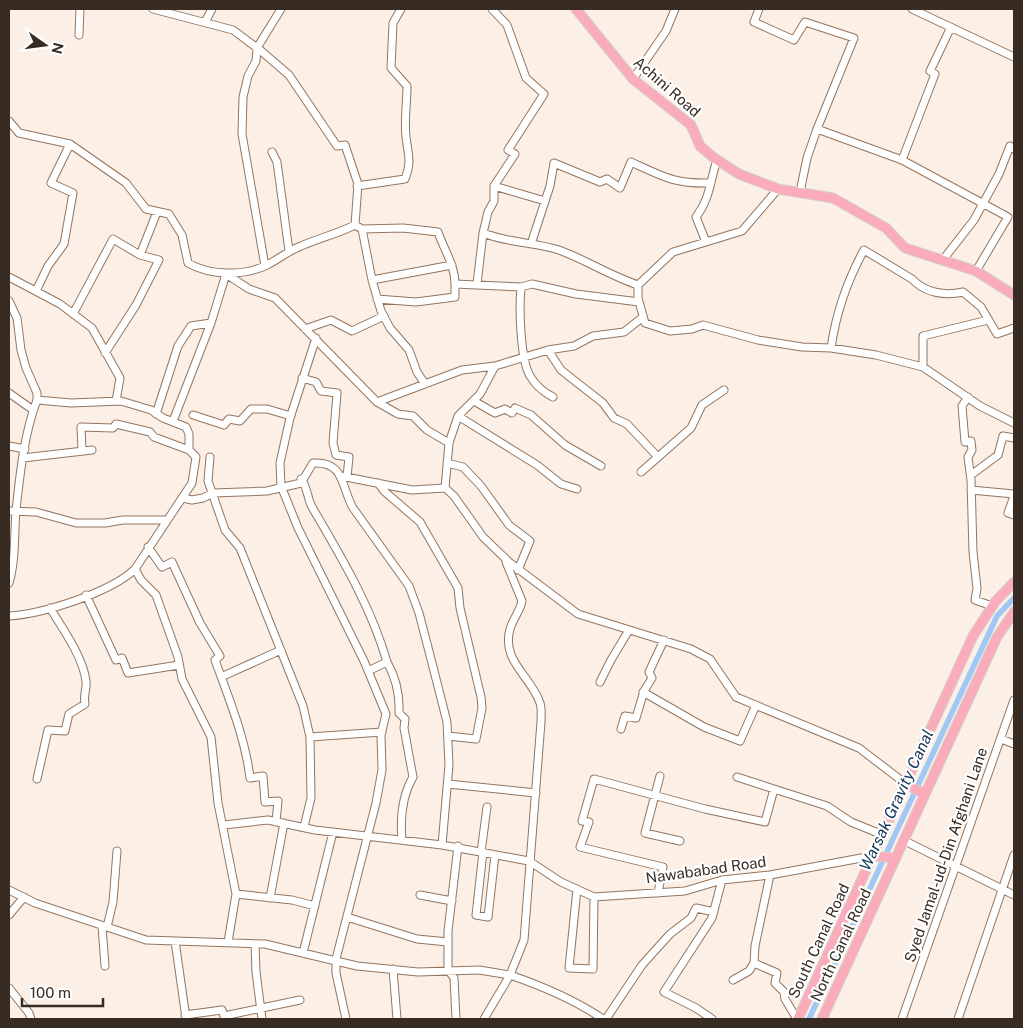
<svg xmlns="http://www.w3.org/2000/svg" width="1023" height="1028" font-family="'Public Sans',sans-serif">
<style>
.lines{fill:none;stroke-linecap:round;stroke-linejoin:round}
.canal{stroke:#a0c8f4;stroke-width:5.5}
.minor-casing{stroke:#93755f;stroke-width:9}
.major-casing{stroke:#d3d0ce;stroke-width:11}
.minor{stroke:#fff;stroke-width:7}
.major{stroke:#faacbb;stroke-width:9}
.labels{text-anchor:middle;stroke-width:4.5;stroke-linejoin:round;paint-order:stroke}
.street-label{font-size:15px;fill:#372b22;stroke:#fff}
.water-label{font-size:16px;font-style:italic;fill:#113458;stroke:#fff}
</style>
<rect width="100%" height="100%" fill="#fcefe5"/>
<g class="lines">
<path class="canal" d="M809,1019l188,-403 17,-18"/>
<g class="minor-casing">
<path id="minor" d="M153,9l80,21 27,20 29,25 48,71 8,-1 13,39 -3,41
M759,9l-5,13 40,18 11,-18 49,16 -37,91 85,31 33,-86 -5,-3 21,-44
M912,9l102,48
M205,22l7,-13
M79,35l1,-26
M633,79l33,-48 9,-22
M9,121l10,12 51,11 56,39 20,26 23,5 13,21 6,28c22,13 57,13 79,2 12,-6 21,-14 34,-19 18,-8 36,-12 54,-21l7,4 41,-1 35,4c6,18 17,33 17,52l66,3 11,-3 44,10 63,8
M272,152l5,10 12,89
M902,160l106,57 -32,54
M357,186l48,-7c7,-18 3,-24 1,-42 -2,-16 1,-34 1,-51l-16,-18 2,-45 8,-14
M494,186l51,15
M778,189l-36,42 -69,21 -35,33v13l7,25 25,8 22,-2 11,-4 55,15 44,7 29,1 45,7 47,12 57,39 34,17
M800,192l7,-34 10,-29
M362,229l10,51 9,31 9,17 19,22 8,22 8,12
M483,233c25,10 51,9 76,17 27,10 52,26 79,35
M706,242l-10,-25c14,-18 14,-36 21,-57
M531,244l19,-58 4,-23 46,19 7,-3 13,9 11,-26c33,15 43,22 80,21
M942,261l32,-41 25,-46 11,-28 4,3
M265,266l-23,-132 1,-37 5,-21 8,-15 1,-13 24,-39
M9,277l51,27 32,24 28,50 -4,23
M372,280l80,-15
M477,284l6,-51 5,-21 6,-11v-15l21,-32 -7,-4 36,-56 -18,-16 -19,-53 -15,-16
M521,287c-2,21 -1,71 9,89 6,10 13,16 23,21
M36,291l12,-25 16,-22 9,-51 -22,-10 19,-39
M377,299l39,3 39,-5v-13
M9,301l8,17 4,32 5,18 11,25v7c-13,34 -17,74 -21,110 -2,24 0,49 -7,73
M73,314l40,-75 27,16
M305,329l26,-9 21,11 32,-15
M316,338l-26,80 -10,45 1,23 17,42 66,133 22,53 -5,21 1,35 -6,33 -40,156v14l10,46
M831,348c5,-35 16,-67 33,-98l48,29c13,14 33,17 51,13l18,15 16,27 17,-6
M548,350l13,20 42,33 11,15 13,6 31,33
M105,353l31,-48 23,-45 -19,-5 17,-43
M923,367v-31l65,-16
M302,378l14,4 5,9 16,2 -4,50 3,12 13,2 -2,20
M9,393l24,17
M968,397l-6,9 3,36 6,-1 1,9 -4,7 3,23 2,72 4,36 -2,12 17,6
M474,401l21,12 10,-4 7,4 3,-5 16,7 34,30 36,21
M377,402l85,-32 33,-4
M156,414l22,-68 13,-20 20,-3
M193,415l31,10 5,-6 11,2 11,-12h16l24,7
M458,416l79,49 24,19 16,5
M173,421l38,-98 15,-49 23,15 26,9 102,104 21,12 15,2 14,14 22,13
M9,446l16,3
M82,450l-1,-23 32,1 3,-4 34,8 4,5 35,13
M210,457l-2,24 17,49 15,18 63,158 7,31 1,61 -7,29
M23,458l69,-8
M447,463l16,4 18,19 28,39 21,16 -12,29
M641,472l50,-44 11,-23 22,-15
M971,475l27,-20 5,-19 11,2
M341,476l71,14 33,-2 9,8 29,41 26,25 69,52 113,35 19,10 26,38 123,51 47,36
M301,479c7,9 6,19 11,28 29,50 59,99 75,155l-19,9
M378,483l6,8 36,31 38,66 2,20 21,89 1,11 -6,31 -28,-3
M445,488l4,-45 9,-27 22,-22 15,-28 53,-16 26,-4 19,-10 31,-4 19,-15
M971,490l43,4
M1014,496l-6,17 6,2
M183,498l9,2 11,-2 10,-5 54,-2 34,-8 12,-20c32,-2 28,24 40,45l56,78 10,27 13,50 15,59 2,43 -7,80 87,16 32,21 33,15 91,-6 37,-11 48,-5 102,-19
M9,511l27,1 40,11h29l18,-3h42
M148,547l14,20 10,-5 28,61 20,33 -5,4c14,39 30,77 35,118l13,-2 2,26 13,-1 -2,21
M506,562l16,39c-2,10 -9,18 -12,28 -9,32 21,47 30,74 2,5 1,13 1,19l-17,218 -14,35c32,11 65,25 93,44
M135,569l6,11 15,15 22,62 4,22 29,58 7,66 18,91 -8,48
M86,595l30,65 6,-2 6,15 51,-8
M9,616c33,-2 101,-23 126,-47l57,-86 4,-26 -7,-7v-16l-3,-7 -23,-9 -12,-8 -30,-9 -50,2 -34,-3
M387,662c9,16 13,32 12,51l6,6 -1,9 9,49c-11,19 -13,41 -11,63
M221,677l60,-27
M600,682l11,-22 18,-30
M643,692l61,35 36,14 16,-36
M621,729l4,-13 11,2 8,-27 8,-13 -3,-6 15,-32
M310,737l72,-5
M1001,739l13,5
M660,776l-15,57 35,8
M737,777l37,12
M37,779l11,-49 17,1 4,-17 16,-10c-2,-9 2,-15 1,-23 -3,-24 -23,-52 -36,-73
M448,784l88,9
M224,825l44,-5 47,10 127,15
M905,841l109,54
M481,852l6,-45
M483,852l-7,63 12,2 7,-62
M770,875l-15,71 -1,17 23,10 -2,10 9,9 1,7 12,20
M577,889l-8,79 24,1 1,-72
M9,890l26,13 111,37 119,4 92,22 61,6 61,-2 31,5 -26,44
M658,893l5,-26 -83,-20 9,-25 -7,-1 12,-42 111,30 60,13 9,-33 53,17 24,16 32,13
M236,894l56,6 23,6
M420,895l32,6
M270,898l14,-75
M9,915l15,-18
M347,917l70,22 31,3
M102,926l3,40
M107,927l6,-25 4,-51
M175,941l11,77
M255,944l1,28 6,47
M303,953l30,-121
M393,969l4,50
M733,980l16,-9 5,-8
M9,988l20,25 2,6
M185,1015l37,-5 2,6 76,-16
M456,1019l-2,-41 -6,-8v-39l10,-85
M606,1019l36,-54 28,-31 21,-16 5,-10 18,4
M712,1019l-16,-11 -32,-16 48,-74 10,-38
M902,1019l112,-319
M958,1019l56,-164"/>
</g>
<g class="major-casing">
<path id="major" d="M576,9l57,70 58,46 9,21 14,12 25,16 39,15 55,9 53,30 19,20 71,23 38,24
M906,784l18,10
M872,856l24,2
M798,1019l175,-383 22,-34 19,-20
M822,1019l175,-382 17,-25"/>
</g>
<use href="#minor" class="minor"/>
<use href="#major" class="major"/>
</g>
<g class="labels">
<g class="street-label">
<text transform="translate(667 87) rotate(41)" y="5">Achini Road</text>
<text transform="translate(946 855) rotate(-71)" y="5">Syed Jamal-ud-Din Afghani Lane</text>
<text transform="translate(706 870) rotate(-8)" y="5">Nawababad Road</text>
<text transform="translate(819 941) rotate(-65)" y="5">South Canal Road</text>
<text transform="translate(841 945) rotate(-65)" y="5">North Canal Road</text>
</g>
<g class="water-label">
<text transform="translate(896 800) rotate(-65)" y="6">Warsak Gravity Canal</text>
</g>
</g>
<rect width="1023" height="1028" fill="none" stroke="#372b22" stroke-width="20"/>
<g transform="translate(45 45) rotate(104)" stroke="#ffffff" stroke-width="4" paint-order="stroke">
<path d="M0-4L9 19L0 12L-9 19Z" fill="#372b22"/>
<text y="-8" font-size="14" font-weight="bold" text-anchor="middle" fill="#372b22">N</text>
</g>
<path d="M22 998v8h81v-8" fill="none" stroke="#372b22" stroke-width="2.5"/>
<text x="30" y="998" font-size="15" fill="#372b22" stroke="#ffffff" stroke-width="4" paint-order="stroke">100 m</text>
</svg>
